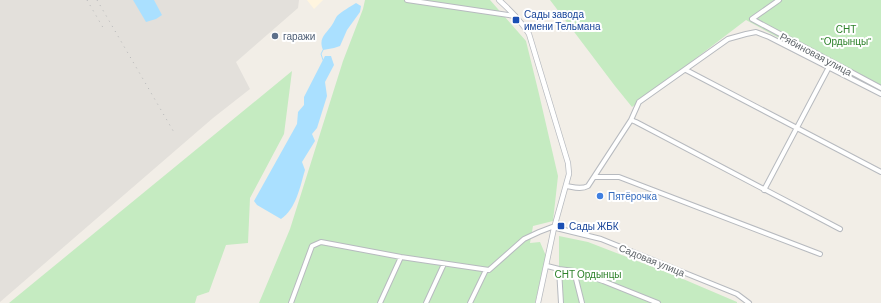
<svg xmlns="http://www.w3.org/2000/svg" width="881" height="303" font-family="Barlow,sans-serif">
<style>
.commercial{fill:#fff5df}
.industrial{fill:#e3e0db}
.green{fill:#c5ebc1}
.water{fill:#aae0ff}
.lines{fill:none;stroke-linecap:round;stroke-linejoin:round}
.stream{stroke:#aae0ff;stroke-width:1}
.minor-casing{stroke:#b7babf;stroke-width:6}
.tertiary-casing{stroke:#b7babf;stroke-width:6}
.minor{stroke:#fff;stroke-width:4}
.tertiary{stroke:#fff;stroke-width:4.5}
.rail{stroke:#b6b7b8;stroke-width:1;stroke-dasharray:1 5;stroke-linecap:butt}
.transit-dot{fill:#1a4fb4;stroke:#fff;stroke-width:1.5}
.service-dot{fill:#5c6f8a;stroke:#fff;stroke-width:1.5}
.shop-dot{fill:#3f7fe0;stroke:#fff;stroke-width:1.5}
.labels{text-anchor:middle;stroke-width:4;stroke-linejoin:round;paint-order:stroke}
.transit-label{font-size:10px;fill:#164399;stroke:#fff;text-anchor:start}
.park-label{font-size:10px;fill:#2e822b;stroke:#fff}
.service-label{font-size:10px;fill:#4e5e75;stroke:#fff;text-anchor:start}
.street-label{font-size:10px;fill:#5e6469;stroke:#fff}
.shop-label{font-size:10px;fill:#366cbe;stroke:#fff;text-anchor:start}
</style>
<rect width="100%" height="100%" fill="#f2eee7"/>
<path class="commercial" d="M307,0h16l-9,9z"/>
<path class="industrial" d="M0,0h299l-1,8 -62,54 14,27 -37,29 -213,184z"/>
<path class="green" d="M365,0h125l36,41 13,53 19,82 -5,45 -20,5 -3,17 10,-1 6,14 -11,47h-276l31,-74 53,-168 20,-52z
M550,0h331v93l-135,-73 -114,87 -17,-21z
M292,71l-8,63 -34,64 -2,45 -22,2 -17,47 -12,4 -2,7h-186z
M559,236l29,6 88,34 61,26v1h-176l-2,-14z"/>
<path class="water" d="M133,0h21l8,15 -6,4 -10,3z
M356,3l5,3 -1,6 -13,18 -7,16 -6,2 -11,2c-5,-12 3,-16 9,-25 2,-3 3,-6 5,-9 5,-5 13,-9 19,-13z
M325,56h6l3,9 -9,17 2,14 -10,32 -5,6 3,7 -13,21 3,8c-5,17 -9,39 -24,49l-24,-14 -3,-4 43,-77 1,-12 6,-7v-8z"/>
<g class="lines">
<path class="stream" d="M323,60l-2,-6 2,-4"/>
<g class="minor-casing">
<path id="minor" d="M407,0l108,16
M779,0l-27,19 129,69
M686,70l195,102
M631,120l5,2 204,107
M594,177h25l201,77
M566,186c7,1 15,4 22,0l43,-66 8,-18 89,-63 18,-5 10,-2 13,5 112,57
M764,190l65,-123
M547,266l12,3 15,2 8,32
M559,269l2,34
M574,271l29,10 55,22
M291,303l21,-57 9,-4 80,15 88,13 35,-31 15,-7 13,-5 49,12 136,55 12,9
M380,303l21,-46
M426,303l18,-39
M470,303l16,-33"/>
</g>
<g class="tertiary-casing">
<path id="tertiary" d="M499,0c11,10 22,21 30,34l39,129 1,11 -15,54 -16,75"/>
</g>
<use href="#minor" class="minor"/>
<use href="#tertiary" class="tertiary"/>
<path class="rail" d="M87,0l18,31
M97,0l78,134"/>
</g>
<g class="transit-dot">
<rect x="512" y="16" width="8" height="8" rx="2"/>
<rect x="557" y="222" width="8" height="8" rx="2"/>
</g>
<circle class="service-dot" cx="275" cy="36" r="4"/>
<circle class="shop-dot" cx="600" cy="196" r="4"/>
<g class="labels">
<g class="transit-label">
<text x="524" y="18">Сады завода<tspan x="524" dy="12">имени Тельмана</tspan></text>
<text x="569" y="230">Сады ЖБК</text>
</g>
<g class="park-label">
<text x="846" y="33">СНТ<tspan x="846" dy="12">"Ордынцы"</tspan></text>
<text x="588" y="278">СНТ Ордынцы</text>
</g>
<g class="service-label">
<text x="283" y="40">гаражи</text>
</g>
<g class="street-label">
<text transform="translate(816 54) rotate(28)" y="4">Рябиновая улица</text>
<text transform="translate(652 260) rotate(22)" y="4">Садовая улица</text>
</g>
<g class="shop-label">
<text x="608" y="200">Пятёрочка</text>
</g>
</g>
</svg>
